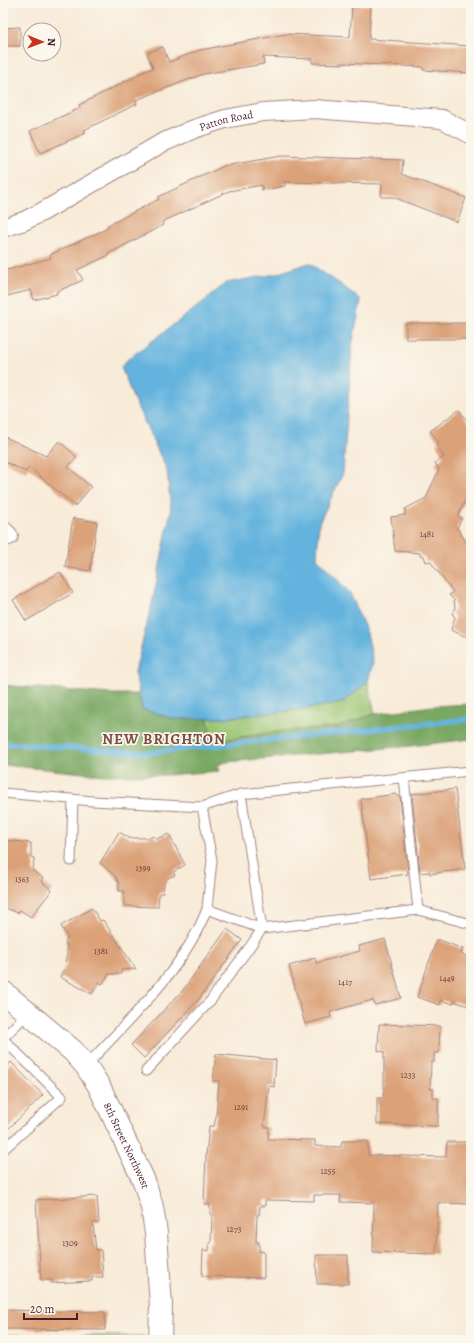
<svg xmlns="http://www.w3.org/2000/svg" width="474" height="1343" font-family="Alegreya,serif">
<style>
.green{fill:#97c270;stroke:#70704e}
.forest{fill:#79a862;stroke:#626446}
.water{fill:#63b3de;stroke:#566984}
.lines{fill:none;stroke-linecap:round;stroke-linejoin:round}
.stream{stroke:#63b3de;stroke-width:5.5}
.building{fill:#dba178}
.service-casing{stroke:#a18582;stroke-width:11}
.minor-casing{stroke:#a18582;stroke-width:20}
.tertiary-casing{stroke:#a18582;stroke-width:24}
.service{stroke:#fff;stroke-width:9}
.minor{stroke:#fff;stroke-width:18}
.tertiary{stroke:#fff;stroke-width:22}
.labels{text-anchor:middle;stroke-width:3.5;stroke-linejoin:round;paint-order:stroke}
.number-label{font-size:9px;fill:#6e403e}
.street-label{font-size:11px;fill:#4a1f2b;stroke:#fbf7ec}
.district-label{font-size:15px;font-weight:bold;letter-spacing:1px;fill:#7d4c46;stroke:#fbf7ec}
</style>
<rect width="100%" height="100%" fill="#fbf7ec"/>
<filter id="ink" filterUnits="userSpaceOnUse"><feTurbulence type="fractalNoise" baseFrequency=".025" numOctaves="2"/><feDisplacementMap in="SourceGraphic" scale="8" xChannelSelector="R" yChannelSelector="G"/><feConvolveMatrix kernelMatrix="1 2 1 2 8 2 1 2 1" color-interpolation-filters="sRGB"/></filter>
<filter id="wash" filterUnits="userSpaceOnUse"><feTurbulence type="fractalNoise" baseFrequency=".012" numOctaves="4" result="noise"/><feDisplacementMap in="SourceGraphic" scale="16" xChannelSelector="R" yChannelSelector="G"/><feGaussianBlur stdDeviation="0.9" result="paint"/><feColorMatrix in="noise" values="0 0 0 0 0 0 0 0 0 0 0 0 0 0 0 0 0 1.4 0 .05"/><feComposite in="paint" operator="in"/></filter>
<g filter="url(#wash)">
<rect width="100%" height="100%" fill="#f8ebd8"/>
<path class="green" d="M368,682l7,32 -37,13 -54,4 -71,10 -6,-23h16l65,-7 54,-8z
M3,1335l141,1v4h-141z"/>
<path class="forest" d="M3,685l107,9h29l3,15 32,10 33,-1 6,23 71,-10 54,-4 37,-13 57,-8 39,-2v35l-60,7 -185,16 -8,3 2,6 -52,4h-65l-100,-10z"/>
<path class="water" d="M309,263l31,21 21,16 -9,46 -9,127 -24,50 -2,35 33,35 17,40 6,29 -5,20 -26,21 -54,8 -65,7 -49,1 -32,-10 -7,-37 19,-77 17,-85 -4,-40 -35,-75 -11,-28 6,-7 70,-53 29,-24 50,-9z"/>
<g class="lines">
<path class="stream" d="M3,743l141,10 327,-34"/>
</g>
<g id="blocks">
<path class="building" d="M352,4l19,1 -2,34 102,7v27l-48,-3v-3l-80,-4v1l-31,-1v-4l-49,-2 1,7 -61,10 -67,26 1,4 -53,26 2,3 -46,20 -10,-22 50,-23 -1,-3 59,-30v-1l15,-6 -6,-15 16,-6 6,15 31,-12 86,-16 64,3z
M20,27v19h-17v-18z
M281,156l122,4 -1,14 64,24 -9,24 -64,-25h-12l1,-13 -98,-2 1,4 -23,4v-5l-33,6 -67,31 1,3 -55,29 1,1 -32,15 6,10 -27,12 1,2 -23,6 -3,-10 -28,7v-26l48,-13 -1,-3 58,-27 -1,-2 52,-27 -1,-2 66,-31z
M406,323h65v16h-65z
M459,410l12,15v63l-13,28 4,2 -5,10 14,21v90l-20,-9 4,-13 -3,-3 3,-5 -1,-9 -5,-5 4,-3 -23,-31 -4,1 -2,-6h-4v-3l-25,-2 -4,-34 14,-2v-6l21,-11 13,-29 -4,-6 9,-6 -8,-13 3,-2 -9,-11z
M3,436l43,20 13,-15 18,16 -9,10 23,20 -16,19 -46,-39 -3,5 -23,-11z
M73,518l24,4 -7,49 -25,-4z
M60,572l13,21 -47,28 -13,-21z
M455,789l10,80 -35,5v-2l-10,1 -8,-79z
M396,794v2h4l8,78 -37,5 -10,-80z
M119,832l12,7 1,-1h17l5,-2 2,3 13,-5 16,31 -12,7 2,3 -7,3 -4,6 -1,9h-4l-1,14 -34,-1v-15h-5v-8l-4,-7 -15,-13z
M3,840l28,3v14l3,1 -1,13 10,7 -2,3 11,9 -21,27 -11,-7 -2,3 -15,-6z
M92,908l8,13 3,-1 33,49 -15,1v4h-12l-7,10 -3,-2 -7,12 -32,-17 7,-13 -2,-3 2,-5v-10l-2,-5 3,-3 -7,-12z
M227,929l15,11 -44,60 -54,58 -13,-13 52,-55z
M385,939l16,59 -26,7 -2,-5 -8,2 -35,10 1,5 -26,7 -16,-58 26,-8 1,5 44,-12 -1,-5z
M437,939l26,10 -2,5 10,4v49l-17,-6 -1,3 -12,-4 -1,5 -23,-8z
M379,1024l61,2 -1,27h-5v9h-3l-1,27h3v9h5v28l-61,-2v-26h6l1,-10v-36l-6,-1z
M216,1054l60,6 -2,27 -5,-1 -5,41h5l-1,12 47,1v6l26,1 1,-6h26v14l78,2 1,-15h24v62l-33,-1 -2,51 -63,-2 1,-49 -34,-1 1,-7h-27v6l-49,-1v6h-5l-1,9h-2l-1,27h3v9l5,1v26l-62,-2 1,-26 6,1v-8h2l1,-28 -2,-1v-10h-6l2,-48 3,-30h5l2,-9 3,-36h-6z
M11,1062l32,33 -40,39v-63z
M97,1196l2,27h-6l3,27h5l2,27h-11v4l-40,2v-3h-11l-5,-80z
M316,1255h32v29h-31z
M3,1310l102,2v18l-102,-1z"/>
</g>
</g>
<g filter="url(#ink)">
<use href="#blocks" fill-opacity="0" stroke="#a18582" stroke-width="1"/>
<g class="lines">
<g class="service-casing">
<path id="service" d="M404,778l14,132
M3,793l90,8 109,6 10,53 -5,49
M202,807l39,-13 229,-23 1,7
M71,861l2,-62
M3,1038l25,-25
M86,1066c44,-48 97,-95 121,-157l55,20 156,-19 53,14
M146,1071l65,-71 38,-52 13,-19 -21,-135
M3,1150l59,-53 -59,-58"/>
</g>
<g class="minor-casing">
<g id="minor">
<path id="s1" d="M3,228l21,-7 18,-9 120,-69 32,-14 31,-10 38,-7 51,-3 128,10 28,15"/>
<path d="M3,530l6,6"/>
</g>
</g>
<g class="tertiary-casing">
<g id="tertiary">
<path id="s2" d="M3,992l70,59 13,15 13,20 45,95 8,26 4,26 5,73 -1,34"/>
</g>
</g>
<use href="#service" class="service"/>
<use href="#minor" class="minor"/>
<use href="#tertiary" class="tertiary"/>
</g>
</g>
<g class="labels">
<g class="number-label">
<text x="427" y="537">1481</text>
<text x="143" y="871">1399</text>
<text x="22" y="882">1363</text>
<text x="101" y="954">1381</text>
<text x="447" y="981">1449</text>
<text x="345" y="985">1417</text>
<text x="408" y="1078">1233</text>
<text x="241" y="1110">1291</text>
<text x="328" y="1174">1255</text>
<text x="234" y="1232">1273</text>
<text x="70" y="1246">1309</text>
</g>
<g class="street-label">
<text dy="4" stroke="none"><textPath href="#s1" startOffset="249">Patton Road</textPath></text>
<text dy="4" stroke="none"><textPath href="#s2" startOffset="201">8th Street Northwest</textPath></text>
</g>
<g class="district-label">
<text x="164" y="744">NEW BRIGHTON</text>
</g>
</g>
<rect width="474" height="1343" fill="none" stroke="#fbf7ec" stroke-width="16"/>
<g transform="translate(42 42) rotate(91)"><circle r="19" fill="#fbf7ec" stroke="#b4a19f"/>
<path d="M0-3L7 15L0 10L-7 15Z" fill="#c8321e"/>
<text y="-6" font-size="11" font-weight="bold" text-anchor="middle" fill="#4a1f2b">N</text>
</g>
<path d="M24 1313v6h53v-6" fill="none" stroke="#4a1f2b" stroke-width="2"/>
<text x="30" y="1313" font-size="12" fill="#4a1f2b" stroke="#fbf7ec" stroke-width="3" paint-order="stroke">20 m</text>
</svg>
